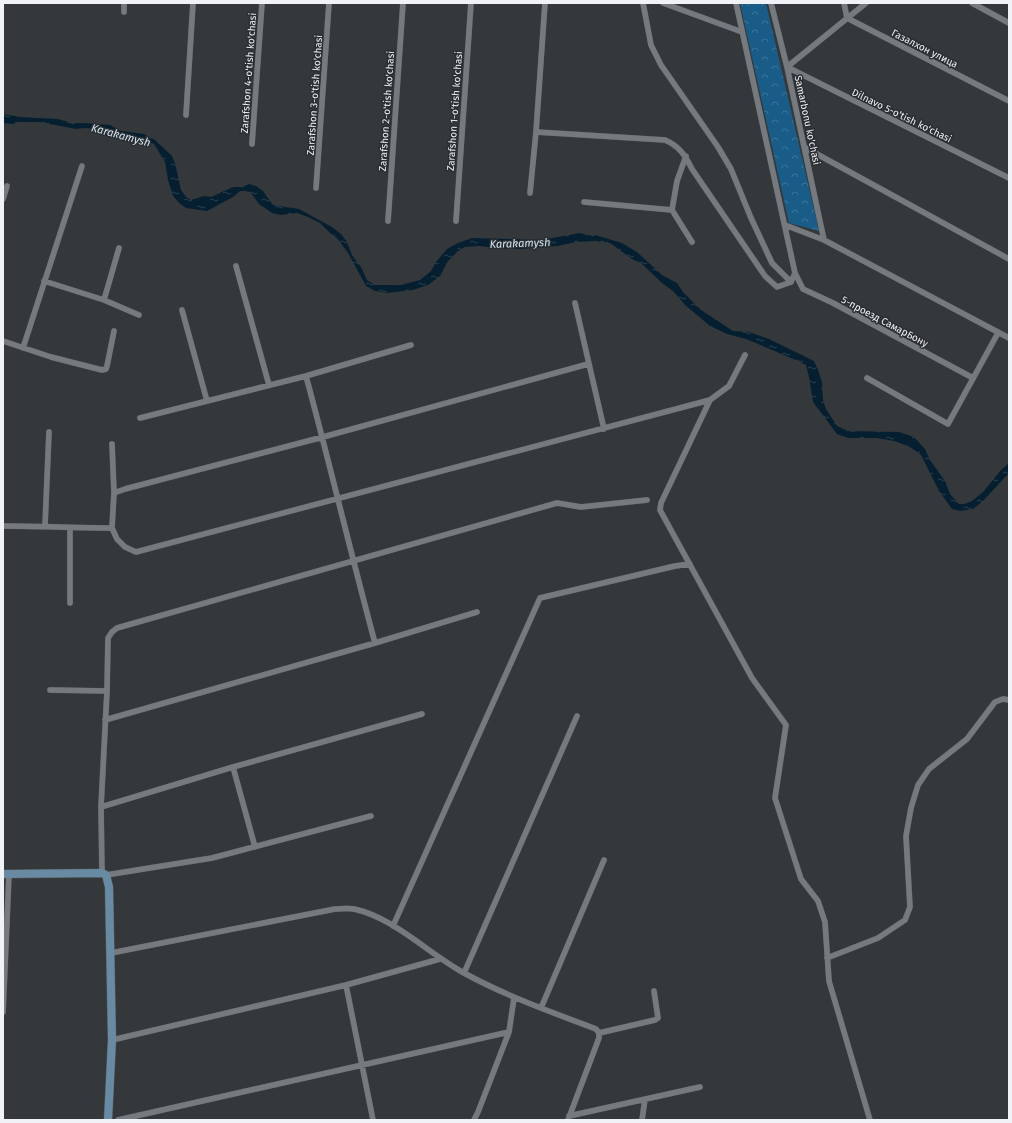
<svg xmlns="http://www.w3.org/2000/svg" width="1012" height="1123" font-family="'Fira Sans',sans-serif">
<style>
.forest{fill:url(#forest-crowns)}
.water{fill:url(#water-ripples)}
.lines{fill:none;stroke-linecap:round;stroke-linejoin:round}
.street-casing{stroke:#525659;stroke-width:6}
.secondary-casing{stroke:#525659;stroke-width:9}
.street{stroke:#767a7e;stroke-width:5.5}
.secondary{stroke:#688aa3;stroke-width:8}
.labels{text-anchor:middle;stroke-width:3;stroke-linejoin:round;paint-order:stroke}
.street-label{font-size:10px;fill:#f0f2f5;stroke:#2a2e31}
.water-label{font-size:11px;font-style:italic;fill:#d3e6f5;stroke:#2a2e31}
</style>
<defs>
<pattern id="forest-crowns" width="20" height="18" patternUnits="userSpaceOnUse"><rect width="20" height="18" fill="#195c87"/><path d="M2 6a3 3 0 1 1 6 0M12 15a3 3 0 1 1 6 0" fill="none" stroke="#3b7499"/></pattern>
<pattern id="water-ripples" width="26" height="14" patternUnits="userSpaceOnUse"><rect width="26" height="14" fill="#051f30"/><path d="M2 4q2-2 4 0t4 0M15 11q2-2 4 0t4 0" fill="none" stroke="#2a404f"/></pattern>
</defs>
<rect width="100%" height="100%" fill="#34383b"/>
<path class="forest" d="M740,3h26l53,228 -30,-8z"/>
<path class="water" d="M3,114l17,3 38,2 14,4h12l26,2 11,6 23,3 11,6 17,16 3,7 6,27 5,7 5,3 13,-4 7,1 22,-10h9l7,-3 7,2 7,5 10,14 26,4 33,18 9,7 6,8 5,13 9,12 6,13 8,5h26l19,-5 11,-9 5,-9 11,-13 11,-6 14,-5 69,2 39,-7 7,2h8l27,8 15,9 25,23 15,8 6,9 18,18 32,21 16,1 20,7 45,22 4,9 4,12 1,18 3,9 11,17 11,5 51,1 15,5 11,12 5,11 15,21 5,13 9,10h5l8,-3 11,-9 18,-22 8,-7v10l-26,28 -10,8 -13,2 -8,-2 -13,-18 -18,-36 -11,-8 -16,-6 -17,-3h-29l-11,-4 -24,-32 -4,-25 -3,-12 -8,-4 -52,-22 -19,-5 -17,-8 -25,-21 -12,-14 -11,-8 -21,-20 -9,-4 -22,-16 -14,-2 -20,1 -18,4 -38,3h-13l-28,-3 -14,1 -7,4 -10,10 -8,15 -12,9 -15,5 -26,3 -12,-2 -9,-5 -18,-33 -11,-15 -7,-5 -10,-10 -12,-6 -11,-4 -16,2 -9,-2 -13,-9 -8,-11 -5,-2h-6l-7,6 -26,14 -21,-3 -7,-5 -6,-7 -5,-16 -3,-18 -11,-18 -10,-4 -11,1 -19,-4 -5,-6 -11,-2 -13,-1 -9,1 -37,-7h-20l-6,2 -10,-1z"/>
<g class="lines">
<g class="street-casing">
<path id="street" d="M643,3l8,42 10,20 57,82 13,22 20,49 21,45 19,19
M663,3l79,29
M736,3l59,270 8,16 30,14 140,75
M771,3l16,64 37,173
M844,3l3,15 162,83
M866,3l-79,64 222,111
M972,3l37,20
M124,12v-9
M186,115l7,-112
M536,132l129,8c14,6 20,15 27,29l73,107 12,11 14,-5 4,-9
M252,144l10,-141
M804,147l205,112
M686,156l-9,25 -5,29 20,32
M316,188l13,-185
M530,193l6,-61 9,-129
M3,199l4,-13
M584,202l88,8
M388,221l15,-218
M456,221l15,-218
M785,225l39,15 185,98
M236,266l33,119
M44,281l60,19 15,-52
M104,300l35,15
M575,303l29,126
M182,310l25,91
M3,341l48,16 51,13 4,-1 1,-3 7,-35
M23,348l59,-182
M745,355l-16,31 -19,14 -49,103 -1,7 92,168 34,47 -11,73 26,81 17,22 7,21 4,59 41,139
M306,376c24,89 45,178 69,267
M867,378l81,46 50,-91
M140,418l166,-42 105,-31
M112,444l2,49 -2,35 5,11 8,8 11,5 574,-152
M114,493l11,-4 198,-52 265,-73
M3,526c37,0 73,2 109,2
M45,526l4,-94
M70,603v-75
M50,690l57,1
M105,720l270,-77 102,-31
M233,767l22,80
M101,807l132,-40 189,-53
M102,873l-1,-66 6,-116 1,-53 4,-6 5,-4 440,-125 24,4 66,-7
M106,875l106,-17 159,-42
M393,926l147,-328 135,-32 15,-2
M111,953l224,-44c6,0 13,-1 19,0 39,8 75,45 110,64 42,23 87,39 132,56l3,4v5l-31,82
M827,958l51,-20 27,-18 5,-13 -4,-71 5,-28 7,-23 11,-16 38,-30 28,-37 8,-3 6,1
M464,973l113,-257
M346,985l27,135
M541,1008l63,-148
M3,1012l6,-138
M599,1033l56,-13 3,-2 -4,-27
M112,1040l234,-55 94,-26
M569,1116l131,-29
M118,1120l391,-88
M474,1120l4,-8 31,-80 5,-34
M642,1120l3,-21"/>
</g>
<g class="secondary-casing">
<path id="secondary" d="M3,874l99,-1 4,2 3,12 3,153 -4,80"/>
</g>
<use href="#street" class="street"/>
<use href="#secondary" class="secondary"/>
</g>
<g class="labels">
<g class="street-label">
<text transform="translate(925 48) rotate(27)" y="4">Газалхон улица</text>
<text transform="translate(248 73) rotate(-86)" y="4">Zarafshon 4-o'tish ko'chasi</text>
<text transform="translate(314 95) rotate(-86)" y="4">Zarafshon 3-o'tish ko'chasi</text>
<text transform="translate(386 111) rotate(-86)" y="4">Zarafshon 2-o'tish ko'chasi</text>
<text transform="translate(454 111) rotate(-86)" y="4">Zarafshon 1-o'tish ko'chasi</text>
<text transform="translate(902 115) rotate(26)" y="4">Dilnavo 5-o'tish ko'chasi</text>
<text transform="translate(808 120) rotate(78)" y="4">Samarbonu ko'chasi</text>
<text transform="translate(885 321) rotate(28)" y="4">5-проезд СамарБону</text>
</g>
<g class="water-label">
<text transform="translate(121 135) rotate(15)" y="4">Karakamysh</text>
<text transform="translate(520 243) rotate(-2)" y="4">Karakamysh</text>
</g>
</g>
<rect width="1012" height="1123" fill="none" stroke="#f0f2f5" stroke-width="8"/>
</svg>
